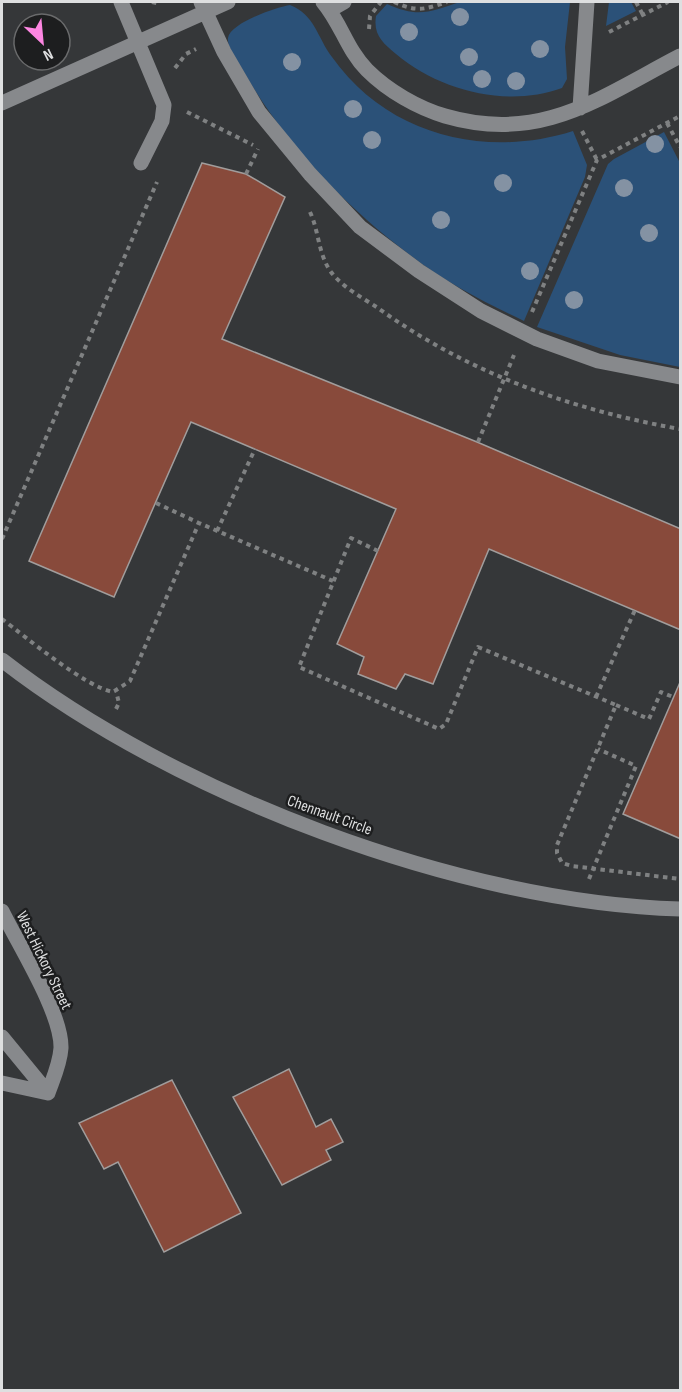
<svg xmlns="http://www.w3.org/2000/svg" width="682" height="1392" font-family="'Sofia Sans Condensed',sans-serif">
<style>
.green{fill:#2b5178}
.building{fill:#884a3b;stroke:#a19d9c;stroke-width:1.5}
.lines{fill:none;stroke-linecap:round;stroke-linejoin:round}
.path{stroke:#7f8182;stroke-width:4;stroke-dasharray:4.5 4.5;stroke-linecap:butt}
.minor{stroke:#87898c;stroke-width:15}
.tree{fill:#8492a3}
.labels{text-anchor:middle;stroke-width:5;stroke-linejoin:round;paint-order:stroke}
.street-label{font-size:16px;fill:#dedfe0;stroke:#1d1e1f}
</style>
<rect width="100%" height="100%" fill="#353739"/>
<path class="green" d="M460,2h110l-5,45 2,32 -5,9c-55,20 -122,3 -166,-34 -13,-11 -23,-19 -20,-38l11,-12c31,14 43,8 73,-2z
M609,2h22l5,9 -30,15z
M290,5c25,10 27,32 42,52 55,78 153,102 241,74l14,34 -2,12 -61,144c-40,-19 -79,-39 -114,-66 -67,-50 -128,-115 -169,-188 -5,-9 -14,-19 -13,-29 2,-15 49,-31 62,-33z
M664,132l16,31v204l-60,-12 -83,-28 71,-163 6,-5z"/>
<path class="building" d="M202,163l44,11 39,23 -63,142 255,103 204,87v101l-192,-81 -56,135 -28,-10 -9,15 -38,-15 6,-17 -27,-13 59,-135 -205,-87 -77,175 -85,-36z
M681,680v159l-58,-25z
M289,1069l27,58 15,-8 12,23 -17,8 5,10 -49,25 -49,-88z
M172,1080l69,133 -77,39 -46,-90 -14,7 -25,-46z"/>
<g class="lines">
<path class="path" d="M152,2l8,2
M394,2c23,10 29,8 53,0
M636,2l7,13
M369,29l1,-13 11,-14
M609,32l59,-30
M175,68l11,-14 10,-5
M187,112l66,33
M667,123l13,24
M582,131l15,29
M246,174l12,-25
M310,212c9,19 8,42 21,60 11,15 32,26 47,36 90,65 194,102 302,121
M532,312l65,-152 83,-44
M478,442l36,-87
M156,503l43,20
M217,531l38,-82
M2,539l155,-357
M378,551l-27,-13 -52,129 140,62 7,-5 32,-77 138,58 -59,140v8l5,10 10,3 108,13
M2,619c25,19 82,67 111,73l17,-11 69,-158 134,58
M596,697l39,-87
M616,705l33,14 12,-27 12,5
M116,709l3,-6 -3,-12
M589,879l47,-113 -38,-17"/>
<path class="minor" d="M121,2l43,103 -2,16 -21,42
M201,2l23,50 35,60 51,62 50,53 59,44 62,40 56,28 61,22 82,16
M323,2c18,21 24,48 44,68 21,21 51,38 78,46 96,28 154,-18 235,-60
M330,10l14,-8
M2,103l226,-101
M580,108l7,-106
M2,660c172,134 459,243 678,249
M2,911c16,33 60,102 59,137 -1,16 -8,31 -13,45
M2,1037l46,56
M2,1083l46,10"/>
</g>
<g class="tree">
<circle cx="460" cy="17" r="9"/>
<circle cx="409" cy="32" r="9"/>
<circle cx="540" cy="49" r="9"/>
<circle cx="469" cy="57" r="9"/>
<circle cx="292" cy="62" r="9"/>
<circle cx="482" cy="79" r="9"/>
<circle cx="516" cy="81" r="9"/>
<circle cx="353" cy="109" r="9"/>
<circle cx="372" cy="140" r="9"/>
<circle cx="655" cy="144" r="9"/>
<circle cx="503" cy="183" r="9"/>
<circle cx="624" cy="188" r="9"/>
<circle cx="441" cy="220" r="9"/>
<circle cx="649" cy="233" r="9"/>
<circle cx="530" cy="271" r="9"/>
<circle cx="574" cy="300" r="9"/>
</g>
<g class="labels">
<g class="street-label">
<text transform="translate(330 814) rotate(20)" y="6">Chennault Circle</text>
<text transform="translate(45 960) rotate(64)" y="6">West Hickory Street</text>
</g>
</g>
<rect width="682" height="1392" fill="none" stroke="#dedfe0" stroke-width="6"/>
<g transform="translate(42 42) rotate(154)"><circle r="28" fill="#1d1e1f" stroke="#6a6b6c" stroke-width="1.5"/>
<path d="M0-4.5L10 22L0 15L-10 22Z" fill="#fd86e1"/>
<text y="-9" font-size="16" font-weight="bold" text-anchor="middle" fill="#dedfe0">N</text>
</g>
</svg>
